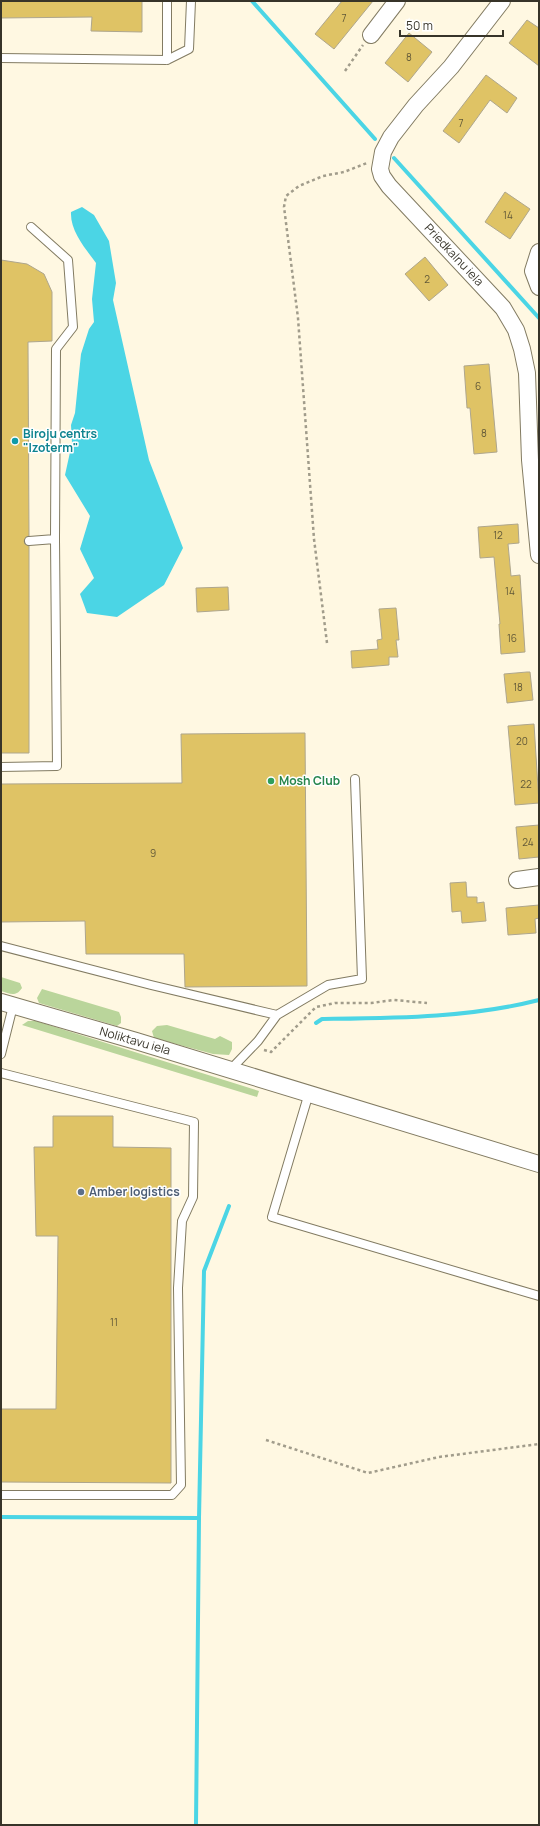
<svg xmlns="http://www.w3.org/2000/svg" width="540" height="1826" font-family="Manrope,sans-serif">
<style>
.green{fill:#bad59b}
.water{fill:#4bd5e5}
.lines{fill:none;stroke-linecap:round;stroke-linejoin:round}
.stream{stroke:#4bd5e5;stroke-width:4}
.building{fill:#dfc365;stroke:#aea68d}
.lane-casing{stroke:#827b62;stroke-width:10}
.street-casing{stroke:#827b62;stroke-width:18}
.path{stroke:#a19c8b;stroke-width:2.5;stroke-dasharray:3 3;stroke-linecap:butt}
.lane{stroke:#fff;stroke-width:8}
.street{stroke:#fff;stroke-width:16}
.culture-dot{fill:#0f9aa8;stroke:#fff;stroke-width:1.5}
.leisure-dot{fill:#2e9e5b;stroke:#fff;stroke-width:1.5}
.service-dot{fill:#5c6f8a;stroke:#fff;stroke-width:1.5}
.labels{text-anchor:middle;stroke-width:3;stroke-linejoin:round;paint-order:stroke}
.number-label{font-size:10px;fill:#615838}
.street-label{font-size:12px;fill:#373429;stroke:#fff}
.culture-label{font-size:12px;font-weight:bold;fill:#0d838f;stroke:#fff;text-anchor:start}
.leisure-label{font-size:12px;font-weight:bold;fill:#27864d;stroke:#fff;text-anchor:start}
.service-label{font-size:12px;font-weight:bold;fill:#4e5e75;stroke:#fff;text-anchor:start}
</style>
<rect width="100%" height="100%" fill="#fff8e2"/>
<path class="green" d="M1,977l19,6 2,5c-6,9 -12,6 -21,3z
M42,989l77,23 2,5v6l-4,3 -78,-23 -2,-5z
M28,1021h8l223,70 -2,6 -235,-72z
M167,1025l48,14 5,-3 12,6v7l-3,6 -16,-1 -59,-16 -2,-7 5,-5z"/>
<path class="water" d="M82,207l12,8 15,26 7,42 -3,17 36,160 34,88 -19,37 -47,32 -30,-4 -7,-19 14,-16 -14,-29 10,-33 -25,-41 7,-32 -1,-18 4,-12 6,-59 8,-25 5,-7 -2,-23 4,-36c-11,-15 -26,-32 -25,-51z"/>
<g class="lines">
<path class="stream" d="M252,1l123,138
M394,158l145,160
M316,1023l6,-4c72,-1 146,-1 217,-19
M1,1517l198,1
M196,1825l3,-307 5,-247 25,-65"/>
</g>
<path class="building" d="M1,1h141v31l-51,-1 1,-14 -91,1z
M342,1h31l-39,48 -19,-15z
M527,20l12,8v38l-30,-23z
M409,33l23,19 -24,30 -23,-19z
M486,75l31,23 -10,15 -17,-13 -31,43 -16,-12z
M505,192l25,17 -20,30 -25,-17z
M425,257l23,28 -19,16 -24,-27z
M1,260l26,4 17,10 8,18v49l-24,1 1,194 -3,1 -2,4 1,3 4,2v207h-28z
M489,364l8,88 -23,2 -4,-46h-3l-3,-42z
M518,524l1,19 -11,1 3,32 9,-1 5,77 -24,2 -2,-30h1l-6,-67 -14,1 -2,-31z
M228,587l1,23 -32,2 -1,-24z
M396,608l3,32h-3l2,17h-9v8l-37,3 -1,-17 27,-2 -1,-9 5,-1 -3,-30z
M527,672h3l3,28 -26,3 -3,-29z
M534,724l5,79 -24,2 -7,-79z
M305,733l2,253 -122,1 -1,-33h-98l-1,-33 -84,1v-138l181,-1 -1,-49z
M539,825v32l-20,2 -3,-32z
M466,882l1,15h10v6l7,-1 2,19 -24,2 -1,-12 -9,1 -2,-29z
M539,905v13l-4,1 1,14 -28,2 -2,-27z
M53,1116h60v31l58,1v335l-170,-1v-73h55l2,-173h-22l-2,-89h19z"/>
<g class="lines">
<g class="lane-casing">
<path id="lane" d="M1,58l166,2v-59
M167,60l22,-11 2,-48
M29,541l26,-2
M1,767l56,-1 -2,-227 1,-190 17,-22 -5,-67 -37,-33
M1,946l150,39 126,30
M1,1054l12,-48
M231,1069l27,-28 19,-26 51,-30 34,-6 -7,-200
M1,1073l193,49 -1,75 -11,24 -4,67 3,197 -9,10h-171
M309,1093l-37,124 267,79"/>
</g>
<g class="street-casing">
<path id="street" d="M502,1l-51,66 -35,38 -25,32 -8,15 -3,17 2,7 7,10 114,122 13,22 6,19 5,24 3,87 9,95
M371,35l26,-34
M539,252l-6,19 6,16
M517,880l22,-3
M1,1002l135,39 403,123"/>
</g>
<path class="path" d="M345,71l18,-26
M327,643l-13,-104 -16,-221 -14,-111 2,-11 13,-10 24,-10 21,-4 23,-9
M264,1050l7,2 45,-45 19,-4h36l23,-3 33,3
M266,1440l102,33 71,-16 100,-13"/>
<use href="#lane" class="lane"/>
<use href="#street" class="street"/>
</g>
<circle class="culture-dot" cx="15" cy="441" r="4"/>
<circle class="leisure-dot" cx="271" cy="781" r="4"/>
<circle class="service-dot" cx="81" cy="1192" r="4"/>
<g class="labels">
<g class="number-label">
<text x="344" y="22">7</text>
<text x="409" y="61">8</text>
<text x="461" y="127">7</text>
<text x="508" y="219">14</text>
<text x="427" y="283">2</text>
<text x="478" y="390">6</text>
<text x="484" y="437">8</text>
<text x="498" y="539">12</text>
<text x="510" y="595">14</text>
<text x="512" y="642">16</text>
<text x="518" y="691">18</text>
<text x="522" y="745">20</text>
<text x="526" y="788">22</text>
<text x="528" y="846">24</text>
<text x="153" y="857">9</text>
<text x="114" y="1326">11</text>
</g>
<g class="street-label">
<text transform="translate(454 255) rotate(47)" y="4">Priedkalnu iela</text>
<text transform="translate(135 1041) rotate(16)" y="4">Noliktavu iela</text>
</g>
<g class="culture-label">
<text x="23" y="438">Biroju centrs<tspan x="23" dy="14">"Izoterm"</tspan></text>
</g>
<g class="leisure-label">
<text x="279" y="785">Mosh Club</text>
</g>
<g class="service-label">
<text x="89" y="1196">Amber logistics</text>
</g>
</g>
<rect width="540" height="1826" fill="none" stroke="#373429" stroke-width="4"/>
<path d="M400 30v6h103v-6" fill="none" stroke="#373429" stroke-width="2"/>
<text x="406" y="30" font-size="12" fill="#373429" stroke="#ffffff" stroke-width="3" paint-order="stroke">50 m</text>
</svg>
